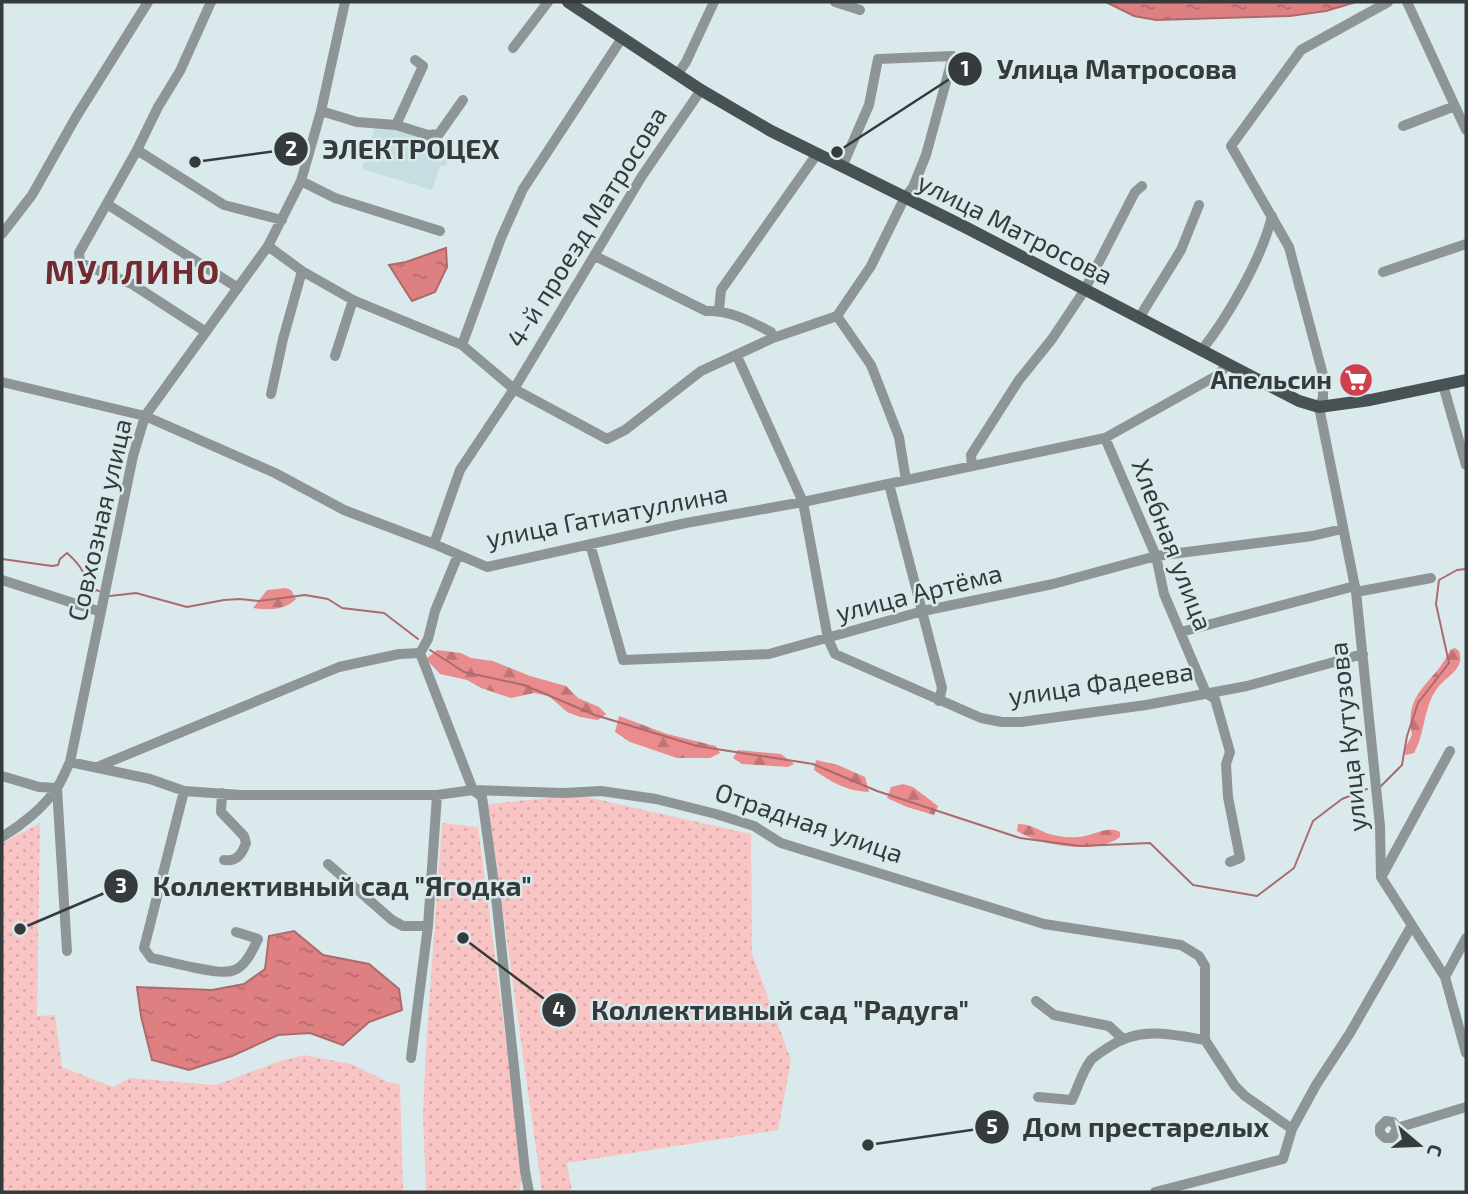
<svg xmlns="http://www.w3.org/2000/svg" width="1468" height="1194" font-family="'Exo 2',sans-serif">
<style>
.built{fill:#c6dee2}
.grass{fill:url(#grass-dots)}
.forest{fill:url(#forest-firs)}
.water{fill:url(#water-ripples);stroke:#ab6b6d;stroke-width:2}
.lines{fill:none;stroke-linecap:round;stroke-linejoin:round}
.stream{stroke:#ab6b6d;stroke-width:2}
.minor{stroke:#8e9596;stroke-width:10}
.major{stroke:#485254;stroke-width:12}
.labels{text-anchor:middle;stroke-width:5;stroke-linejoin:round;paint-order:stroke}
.street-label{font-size:26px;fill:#353b3c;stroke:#daeaec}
.poi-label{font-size:26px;font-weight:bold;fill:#353b3c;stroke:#daeaec;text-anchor:end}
.district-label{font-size:33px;font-weight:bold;letter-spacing:2px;fill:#722b30;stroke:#daeaec}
.leader{fill:none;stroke:#353b3c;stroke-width:2.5}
.callout-dot{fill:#353b3c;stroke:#daeaec;stroke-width:2.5}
.mark-label{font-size:21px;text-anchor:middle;font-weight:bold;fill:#fff}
.callout-label{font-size:28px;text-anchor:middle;font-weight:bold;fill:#353b3c;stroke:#daeaec;stroke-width:5;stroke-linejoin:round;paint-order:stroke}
</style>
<defs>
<pattern id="grass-dots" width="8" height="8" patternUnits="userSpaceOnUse" patternTransform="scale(1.75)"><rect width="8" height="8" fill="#f9c5c4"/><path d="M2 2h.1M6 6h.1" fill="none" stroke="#d6aaa9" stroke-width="1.8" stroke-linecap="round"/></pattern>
<pattern id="forest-firs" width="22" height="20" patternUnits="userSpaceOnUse" patternTransform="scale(1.75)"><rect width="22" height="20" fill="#ea8b8d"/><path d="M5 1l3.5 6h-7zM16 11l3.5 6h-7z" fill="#be7374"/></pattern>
<pattern id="water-ripples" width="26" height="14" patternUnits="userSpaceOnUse" patternTransform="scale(1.75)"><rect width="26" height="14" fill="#de8082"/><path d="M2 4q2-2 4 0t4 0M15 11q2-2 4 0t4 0" fill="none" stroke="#b56a6c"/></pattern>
</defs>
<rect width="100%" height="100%" fill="#daeaec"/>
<path class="built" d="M377,121l76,25 -7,20h-6l-8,24 -70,-21z"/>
<path class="grass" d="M578,795l173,39 1,120 39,106 -13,70 -211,33 5,29h-30l-54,-388z
M40,823l-3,193 18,-1 7,52 51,20 17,-9 86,7 61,-23 27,-7 47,9 37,18 12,2 3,108h-401v-349z
M442,823l36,4 44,337 -2,28h-94l-3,-77 3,-67z"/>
<path class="forest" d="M286,588l5,2 5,9c-12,12 -28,11 -43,9l14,-18z
M1455,648l4,3c6,17 -10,24 -20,35 -16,19 -13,46 -25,67l-8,2 -2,-5 8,-15c-9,-45 24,-52 38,-85z
M437,650l24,3 10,5 22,3 37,15 36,10 12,12 21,9 7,7 -8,6 -18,-3 -13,-5 -18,-16 -15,-3 -23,5 -30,-10 -14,-8 -27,-6 -14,-15z
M619,716l48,18 49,12 4,7 -10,5h-33l-47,-16 -15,-10z
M738,750l43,4 13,10 -6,3 -46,-3 -9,-6z
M816,760l22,5 27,12 4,15c-23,-1 -36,-9 -55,-22z
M903,784l10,3 25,19 -4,9 -27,-8 -20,-9 4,-11z
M1018,824c11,0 17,4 26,8 9,4 24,6 33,5 15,0 30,-12 43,-5v5c-23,18 -80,9 -103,-6z"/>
<path class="water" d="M1106,2h250l-30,9 -36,5 -134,4 -22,-4z
M446,248l1,19 -12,25 -23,9 -23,-36 17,-3z
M294,931l29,24 46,9 30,25 3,21 -33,12 -26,23 -33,-12 -32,2 -46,21 -43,14 -37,-10 -11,-44 -4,-29 75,3 32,-6 21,-15 4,-33z"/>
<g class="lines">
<path class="stream" d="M2,559l50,7 6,-1 2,-6 7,-6c16,14 20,23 21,44l8,-7 3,1
M110,596l26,-3 51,14 37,-7 16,-1 19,2 46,-6 23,4 14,9 42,5 34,26
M430,650l34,22 60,13 71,30 102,31 116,18 64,27 143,47 60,8 70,-3 43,42 64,11 37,-28 19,-47 29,-22 25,-10
M1380,787l22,-22 5,-29 11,-33 31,-40 -13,-59 3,-24 18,-10 9,-1"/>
<path class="minor" d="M211,2l-31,69 -22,36 -21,43 87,55 58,15
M835,2l25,8
M1407,2l59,128
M513,48l35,-46
M677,75l9,-13 28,-60
M321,111l36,11 39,3 32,10 11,-1 24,-34
M396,125l27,-59 -8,-6
M1403,126l52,-20
M137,150l-58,103 1,10 52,21 74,48
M301,181l34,17 105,33
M107,204l131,84
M2,234l30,-39 44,-78 72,-115
M268,246l34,25 51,29 109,45 52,44 93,50 18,-9 76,-59 72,-33 64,-22 34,-50 34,-69 8,-10 13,-32 27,-99 -75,3 -9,46 -27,62
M595,256l111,55c24,-1 44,10 65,21l2,6
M1383,272l83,-28
M719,310l2,-20 96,-136
M837,316l34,49 28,72 7,43
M1139,318l42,-68 18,-45
M462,345l39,-107 22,-49 99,-151
M1201,351c27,-34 61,-93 71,-135
M335,356l18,-56
M737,356l66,146 25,137 7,15 146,64 21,4h19l125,-17 101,-19 116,-32
M2,382l143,34 130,57 69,37 90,34 53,23 199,-44 117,-21 302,-64 111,-62 12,-11
M1443,385l23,80
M271,394l12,-55 19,-68
M1105,438l51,118 8,38 42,99 9,6 15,53 -4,12 2,33 12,61 -10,4
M972,466l-1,-11 48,-75 33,-41 32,-48 51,-99 7,-6
M889,484l53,204 -3,13
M434,544l26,-74 54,-81 128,-213 59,-86
M590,544l33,116 146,-6 154,-43 130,-27 103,-28 156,-20 30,-7
M458,555l-23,56 -7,28 -8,14 53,137 9,7 15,109 28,265 4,21
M2,580l99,32
M1356,592l75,-14
M1181,632l174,-46
M70,762l80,17 34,12 57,4h196l36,-5 91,3 37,-2 55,8 60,15 38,12 27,17 263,81 137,21 18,11 6,10v74l30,46 10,10 47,33
M97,767l242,-100 60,-13 21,-1
M2,776l37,11 18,1 10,163
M184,791l-40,157 7,10c15,3 30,7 45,10 37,7 45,8 62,-29l-22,-7
M222,793l-1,19 23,24 2,7c-4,11 -9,19 -22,17
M2,837c20,-12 42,-30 55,-49 5,-8 9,-18 13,-26l63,-306 12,-40 123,-170 33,-65 20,-70 24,-109
M328,864l64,56 11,6h25
M1383,874l67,-123
M1381,877l-1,-51 -24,-234 -37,-185 4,-9v-23l-34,-128 -58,-101 70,-96 87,-48
M1381,877l64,100 21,76
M1445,977l21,-39
M1036,1001l18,14 55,11 13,12
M411,1058l17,-132 9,-131
M1038,1097l34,3c6,-13 10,-28 19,-40 5,-5 12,-9 18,-13 30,-21 63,-13 96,-7
M1397,1128l-4,-6 -7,-1 -6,6v6l5,5h7l5,-10 69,-21
M1155,1192l128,-33 9,-30 24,-44 34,-52 62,-108"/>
<path class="major" d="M568,2l133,88 70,41 194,96 334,174 20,6 51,-7 96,-20"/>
</g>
<defs>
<g id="supermarket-disc" transform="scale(1.75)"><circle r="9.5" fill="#cf3f4e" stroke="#daeaec"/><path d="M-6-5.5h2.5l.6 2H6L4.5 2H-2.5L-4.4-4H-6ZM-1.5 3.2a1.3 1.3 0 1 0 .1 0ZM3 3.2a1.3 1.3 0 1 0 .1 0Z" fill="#fff"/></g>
</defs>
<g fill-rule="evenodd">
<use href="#supermarket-disc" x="1356" y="380"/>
</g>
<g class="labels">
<g class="street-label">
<text transform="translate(587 227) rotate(-58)" y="9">4-й проезд Матросова</text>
<text transform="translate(1015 229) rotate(27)" y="9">улица Матросова</text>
<text transform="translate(607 516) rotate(-11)" y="9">улица Гатиатуллина</text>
<text transform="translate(100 520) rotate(-77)" y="9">Совхозная улица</text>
<text transform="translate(1172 545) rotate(69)" y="9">Хлебная улица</text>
<text transform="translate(919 593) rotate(-14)" y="9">улица Артёма</text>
<text transform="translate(1101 684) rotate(-8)" y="9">улица Фадеева</text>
<text transform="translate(1348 737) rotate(-96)" y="9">улица Кутузова</text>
<text transform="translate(809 823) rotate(19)" y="9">Отрадная улица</text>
</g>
<g class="poi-label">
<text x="1332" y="389">Апельсин</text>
</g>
<g class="district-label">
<text x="133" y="284">МУЛЛИНО</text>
</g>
</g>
<path class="leader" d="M837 152L965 69M195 162L291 149M20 929L121 886M463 938L559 1010M868 1145L992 1127"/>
<g class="callout-dot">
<circle cx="837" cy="152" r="7"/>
<circle cx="195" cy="162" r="7"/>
<circle cx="20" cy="929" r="7"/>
<circle cx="463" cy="938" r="7"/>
<circle cx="868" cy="1145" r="7"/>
<circle cx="965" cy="69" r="18"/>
<circle cx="291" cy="149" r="18"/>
<circle cx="121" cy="886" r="18"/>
<circle cx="559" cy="1010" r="18"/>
<circle cx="992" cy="1127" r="18"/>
</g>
<g class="mark-label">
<text x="965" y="76">1</text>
<text x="291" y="156">2</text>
<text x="121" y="893">3</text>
<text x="559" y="1017">4</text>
<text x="992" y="1134">5</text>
</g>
<g class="callout-label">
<text x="1117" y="79">Улица Матросова</text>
<text x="411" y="159">ЭЛЕКТРОЦЕХ</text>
<text x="342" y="896">Коллективный сад "Ягодка"</text>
<text x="780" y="1020">Коллективный сад "Радуга"</text>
<text x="1146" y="1137">Дом престарелых</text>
</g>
<rect width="1468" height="1194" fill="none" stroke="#353b3c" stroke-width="7"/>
<g transform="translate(1419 1145) rotate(109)" stroke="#daeaec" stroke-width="5" paint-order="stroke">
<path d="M0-5L12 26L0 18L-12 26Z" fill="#353b3c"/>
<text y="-10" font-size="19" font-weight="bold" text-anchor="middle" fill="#353b3c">С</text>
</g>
</svg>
